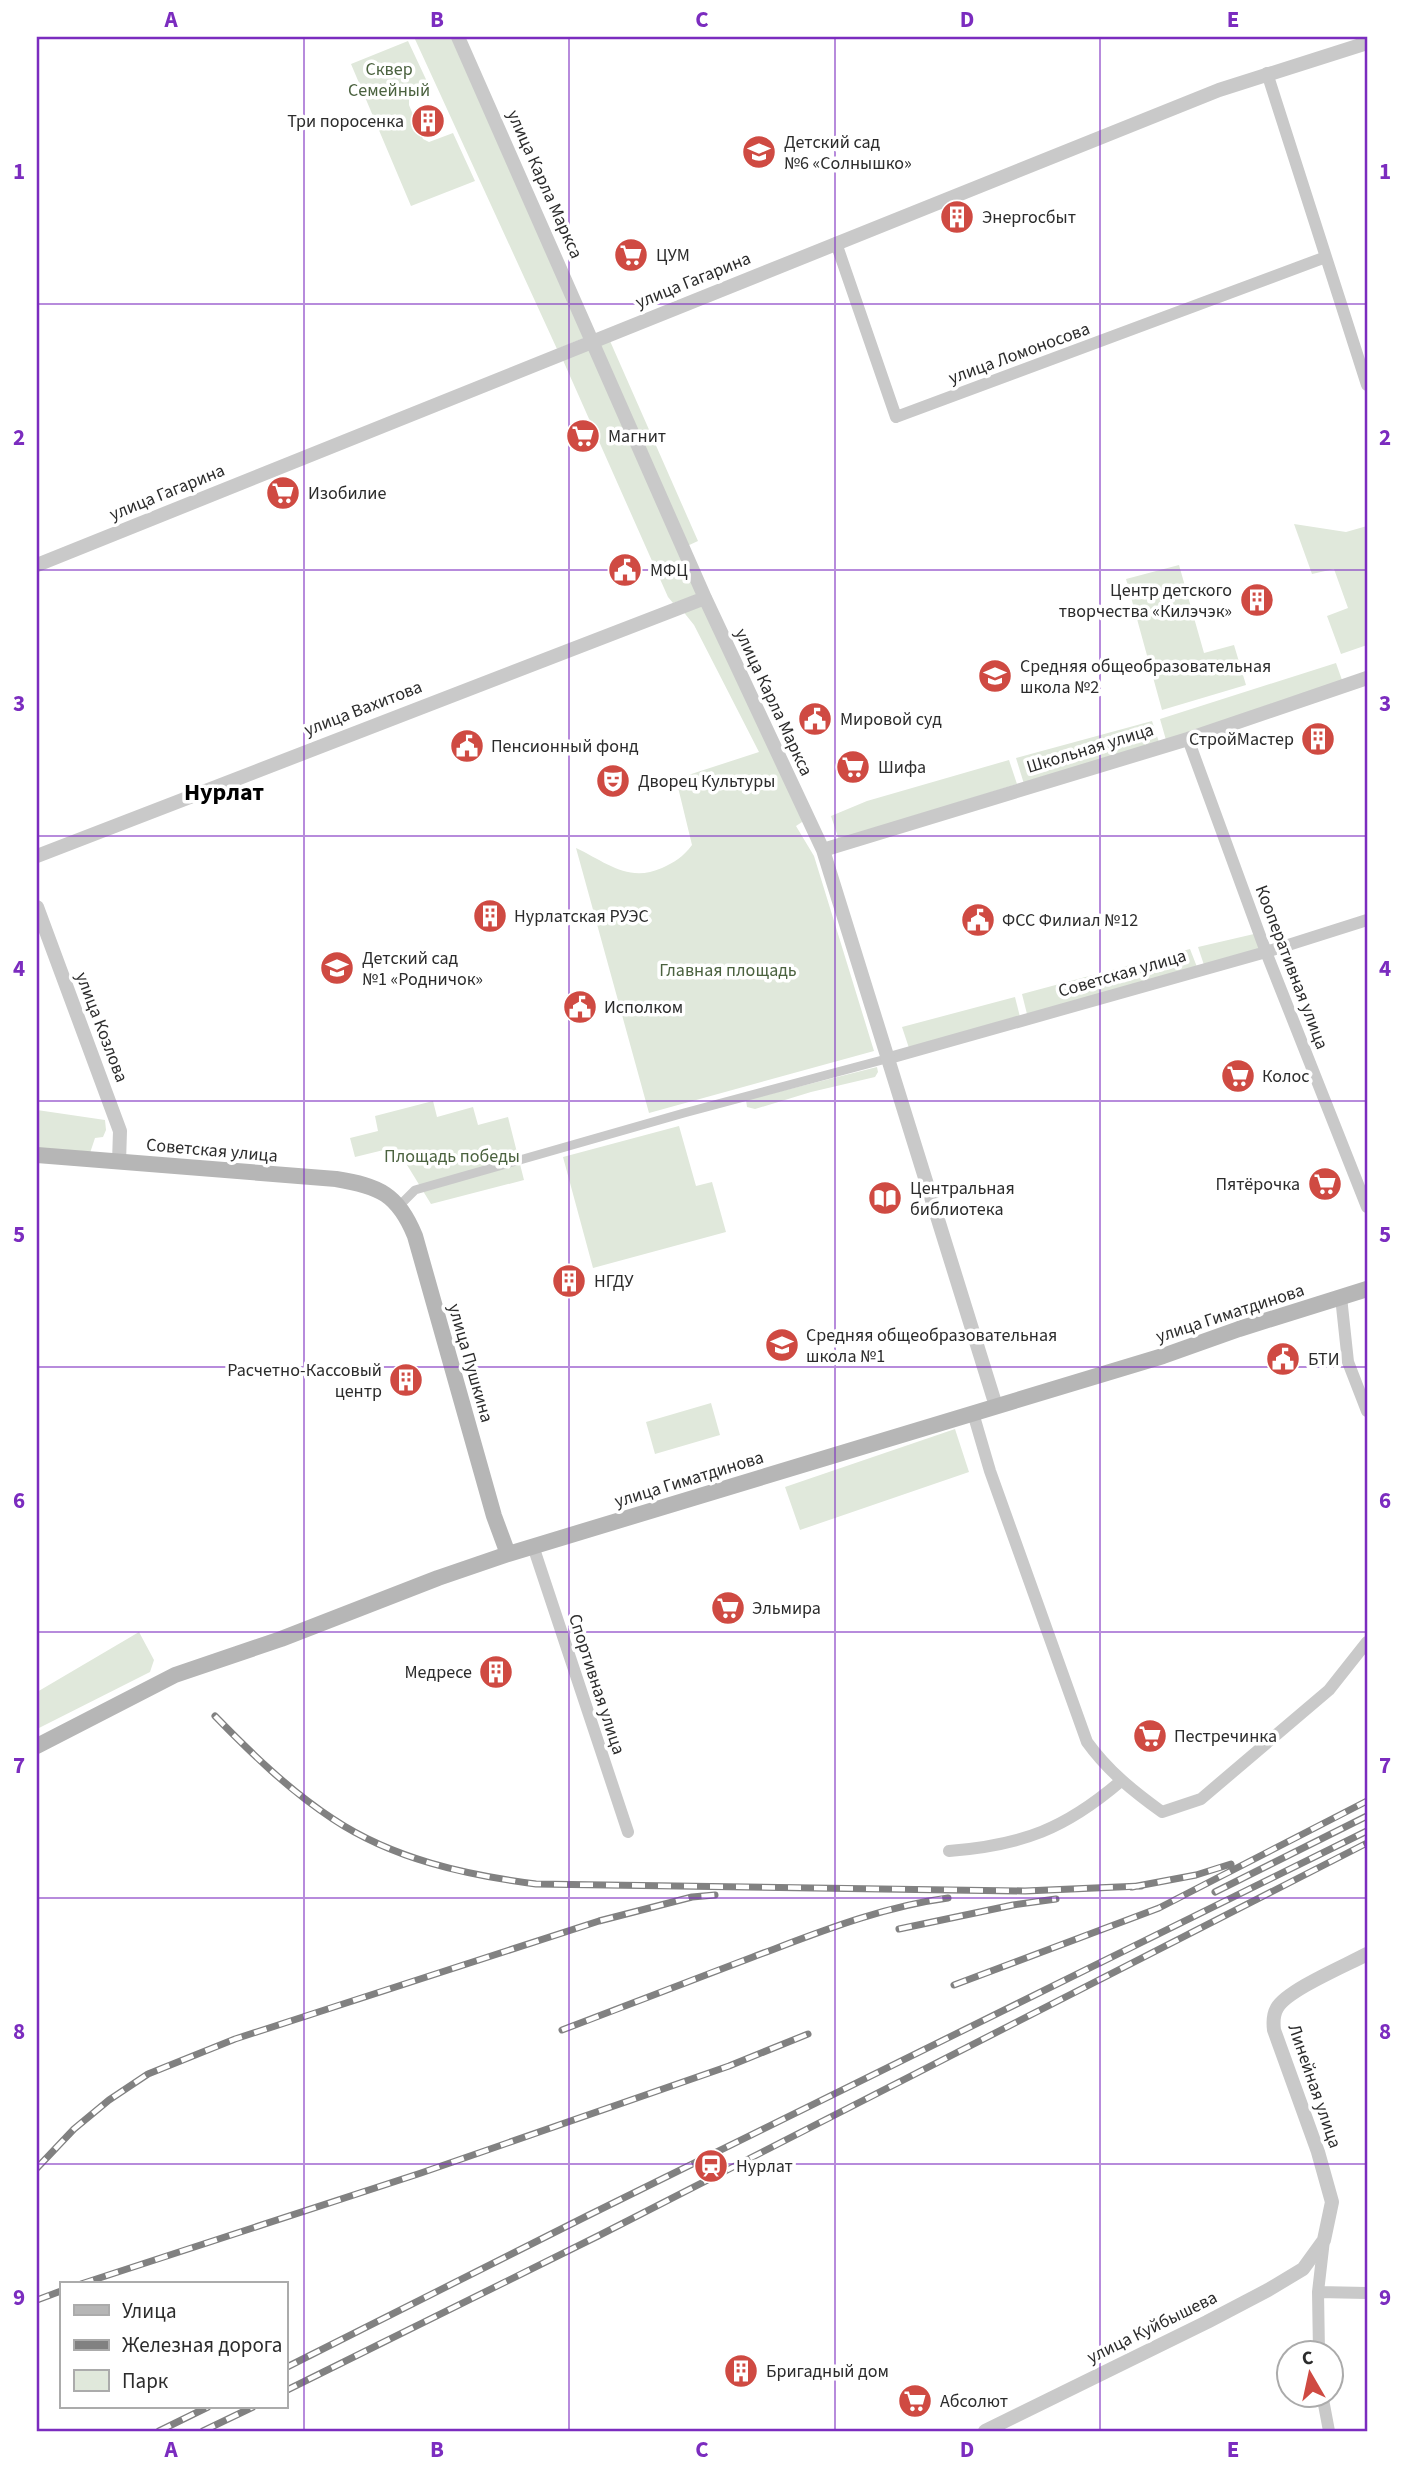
<svg xmlns="http://www.w3.org/2000/svg" width="1404" height="2468" font-family="'Source Sans 3',sans-serif">
<style>
.green{fill:#e0e8db}
.lines{fill:none;stroke-linecap:round;stroke-linejoin:round}
.pedestrian{stroke:#c9c9c9;stroke-width:9}
.minor{stroke:#c9c9c9;stroke-width:12}
.tertiary{stroke:#c9c9c9;stroke-width:14}
.secondary{stroke:#b6b6b6;stroke-width:16}
.rail-casing{stroke:#818181;stroke-width:7}
.rail{stroke:#fff;stroke-width:4.5;stroke-dasharray:13;stroke-linecap:butt}
.grid{fill:none;stroke:#7b2cbf;stroke-width:2;stroke-opacity:0.55}
.labels{text-anchor:middle;stroke-width:7;stroke-linejoin:round;paint-order:stroke}
.park-label{font-size:18px;fill:#4b623f;stroke:#fff}
.poi-label{font-size:18px;fill:#2c2c2c;stroke:#fff;text-anchor:start}
.street-label{font-size:18px;fill:#2c2c2c;stroke:#fff}
.district-label{font-size:24px;font-weight:bold;fill:#000;stroke:#fff}
.neatline{fill:none;stroke:#7b2cbf;stroke-width:2.5}
.grid-label{font-size:23px;text-anchor:middle;font-weight:bold;fill:#7b2cbf}
</style>
<rect width="100%" height="100%" fill="#fff"/>
<path class="green" d="M414,37h39l133,300 -29,12z
M408,41l23,49 -22,9v6l14,34 6,3 24,-9 22,48 -64,25 -60,-142z
M610,341l88,200 -13,6 -87,-202z
M590,346l110,248 -27,9 -5,-6 -106,-239z
M1294,524l52,8 21,-6v119l-26,9 -14,-38 21,-8 -14,-39 -22,5z
M1179,565l25,88 30,-8 12,40 -84,25 -36,-131z
M703,601l102,219 -9,6 18,30 60,195 -225,62 -73,-265c30,14 52,35 86,20 13,-6 21,-11 30,-23l-16,-66 83,-27 -65,-127 -12,-15z
M1336,663l6,17 -176,60 -6,-21z
M1152,721l7,21 -135,42 -8,-26z
M1009,760l8,24 -178,56 -8,-24 36,-15z
M1254,934l6,15 -56,16 -6,-18z
M1190,949l7,18 -170,47 -5,-20z
M1015,997l5,20 -111,31 -7,-21z
M877,1067l1,5 -3,5 -64,15 -56,17 -8,-2 -1,-7z
M433,1101l4,16 36,-10 5,18 30,-8 16,63 -93,24 -35,-57 -41,10 -5,-19 28,-7 -3,-15z
M37,1110l68,10 1,10 -3,7 -8,1 -5,15 -53,-4z
M679,1126l17,60 16,-4 14,50 -133,36 -30,-111z
M711,1403l9,32 -65,19 -9,-32z
M955,1429l14,43 -169,58 -15,-43z
M139,1632l15,28 -4,12 -113,57v-37z"/>
<g class="lines">
<path class="pedestrian" d="M399,1206l16,-16 269,-77 202,-54"/>
<path class="minor" d="M1267,73l100,312
M836,243l60,174 430,-160
M1188,739l78,213 101,255
M886,1059l380,-107 101,-32
M1341,1297l7,65 19,49
M973,1413l17,58 97,271c21,29 46,49 75,70l39,-13 128,-109 38,-48
M533,1546l95,286
M949,1851c74,-6 116,-22 172,-70
M1318,2292l49,1
M1319,2352l-1,-60 6,-52
M1322,2394l7,37"/>
<path class="tertiary" d="M458,37l247,561 118,252 173,556
M37,565l1182,-475 148,-47
M823,850l365,-111 179,-61
M37,856l668,-258
M37,907l83,224 -1,31
M985,2431l222,-109 61,-32 35,-21 21,-29 8,-38 -14,-50 -44,-122c-1,-8 -1,-15 3,-22 10,-18 70,-43 90,-54"/>
<path class="secondary" d="M37,1155l299,24c43,7 62,15 79,57l79,280 14,38
M37,1746l138,-71 106,-36 157,-61 70,-24 655,-198 76,-27 128,-40"/>
<g class="rail-casing">
<path id="rail" d="M215,1716c37,38 74,74 118,103 60,40 133,56 203,65l489,7 116,-5
M1132,1887l64,-12 35,-11
M1215,1892l152,-76
M899,1929l114,-24 43,-6
M954,1985l205,-77 208,-107
M562,2030c64,-24 127,-49 191,-73 64,-24 127,-50 195,-59
M37,2168l37,-39 35,-29 39,-26 87,-35 364,-118 93,-24 23,-2
M81,2284l340,-111 308,-107 79,-32
M37,2300l24,-9
M285,2368l302,-152 780,-385
M285,2391l313,-155 769,-393
M159,2431l49,-24
M203,2431l50,-24"/>
</g>
<use href="#rail" class="rail"/>
</g>
<path class="grid" d="M304,37v2394M569,37v2394M835,37v2394M1100,37v2394M37,304h1330M37,570h1330M37,836h1330M37,1101h1330M37,1367h1330M37,1632h1330M37,1898h1330M37,2164h1330"/>
<defs>
<g id="building-disc" transform="scale(1.75)"><circle r="9.5" fill="#cf4a42" stroke="#fff"/><path d="M-4-6H4V6H1V3H-1V6H-4ZM-2.5-4.3h1.7v1.8h-1.7ZM.8-4.3h1.7v1.8H.8ZM-2.5-1h1.7V.8h-1.7ZM.8-1h1.7V.8H.8Z" fill="#fff"/></g>
<g id="school-disc" transform="scale(1.75)"><circle r="9.5" fill="#cf4a42" stroke="#fff"/><path d="M0-5L7-2L0 1L-7-2ZM-4 1L0 2.5L4 1V4Q0 6-4 4Z" fill="#fff"/></g>
<g id="supermarket-disc" transform="scale(1.75)"><circle r="9.5" fill="#cf4a42" stroke="#fff"/><path d="M-6-5.5h2.5l.6 2H6L4.5 2H-2.5L-4.4-4H-6ZM-1.5 3.2a1.3 1.3 0 1 0 .1 0ZM3 3.2a1.3 1.3 0 1 0 .1 0Z" fill="#fff"/></g>
<g id="civic-disc" transform="scale(1.75)"><circle r="9.5" fill="#cf4a42" stroke="#fff"/><path d="M-.6-6.5H3V-4.5H.6V-3L4-1V1h2V6H-6V1h2V-1L-.6-3ZM-1.2 2.5V6h2.4V2.5Z" fill="#fff"/></g>
<g id="theatre-disc" transform="scale(1.75)"><circle r="9.5" fill="#cf4a42" stroke="#fff"/><path d="M-5-5.5Q0-4 5-5.5V0Q5 5 0 6Q-5 5-5 0ZM-3.3-2.5H-1v1.5H-3.3ZM1-2.5H3.3v1.5H1ZM-2.8 1Q0 5.5 2.8 1Z" fill="#fff"/></g>
<g id="library-disc" transform="scale(1.75)"><circle r="9.5" fill="#cf4a42" stroke="#fff"/><path d="M-6-4Q-3-5.5-.7-3.5V5Q-3 3-6 4ZM6-4Q3-5.5 .7-3.5V5Q3 3 6 4Z" fill="#fff"/></g>
<g id="station-disc" transform="scale(1.75)"><circle r="9.5" fill="#cf4a42" stroke="#fff"/><path d="M-3-6H3Q5-6 5-4V2Q5 4 3 4L4.5 6H3L1.5 4h-3L-3 6H-4.5L-3 4Q-5 4-5 2V-4Q-5-6-3-6ZM-3.5-4v3h7v-3ZM-3.5 1v1.5H-2V1ZM2 1v1.5H3.5V1Z" fill="#fff"/></g>
</defs>
<g fill-rule="evenodd">
<use href="#building-disc" x="428" y="121"/>
<use href="#school-disc" x="759" y="152"/>
<use href="#building-disc" x="957" y="217"/>
<use href="#supermarket-disc" x="631" y="255"/>
<use href="#supermarket-disc" x="583" y="436"/>
<use href="#supermarket-disc" x="283" y="493"/>
<use href="#civic-disc" x="625" y="570"/>
<use href="#building-disc" x="1257" y="600"/>
<use href="#school-disc" x="995" y="676"/>
<use href="#civic-disc" x="815" y="719"/>
<use href="#building-disc" x="1318" y="739"/>
<use href="#civic-disc" x="467" y="746"/>
<use href="#supermarket-disc" x="853" y="767"/>
<use href="#theatre-disc" x="613" y="781"/>
<use href="#building-disc" x="490" y="916"/>
<use href="#civic-disc" x="978" y="920"/>
<use href="#school-disc" x="337" y="968"/>
<use href="#civic-disc" x="580" y="1007"/>
<use href="#supermarket-disc" x="1238" y="1076"/>
<use href="#supermarket-disc" x="1325" y="1184"/>
<use href="#library-disc" x="885" y="1198"/>
<use href="#building-disc" x="569" y="1281"/>
<use href="#school-disc" x="782" y="1345"/>
<use href="#civic-disc" x="1283" y="1359"/>
<use href="#building-disc" x="406" y="1380"/>
<use href="#supermarket-disc" x="728" y="1608"/>
<use href="#building-disc" x="496" y="1672"/>
<use href="#supermarket-disc" x="1150" y="1736"/>
<use href="#station-disc" x="711" y="2166"/>
<use href="#building-disc" x="741" y="2371"/>
<use href="#supermarket-disc" x="915" y="2401"/>
</g>
<g class="labels">
<g class="park-label">
<text x="389" y="75">Сквер<tspan x="389" dy="21">Семейный</tspan></text>
<text x="728" y="976">Главная площадь</text>
<text x="452" y="1162">Площадь победы</text>
</g>
<g class="poi-label">
<text x="404" y="127" text-anchor="end">Три поросенка</text>
<text x="784" y="148">Детский сад<tspan x="784" dy="21">№6 «Солнышко»</tspan></text>
<text x="982" y="223">Энергосбыт</text>
<text x="656" y="261">ЦУМ</text>
<text x="608" y="442">Магнит</text>
<text x="308" y="499">Изобилие</text>
<text x="650" y="576">МФЦ</text>
<text x="1232" y="596" text-anchor="end">Центр детского<tspan x="1232" dy="21">творчества «Килэчэк»</tspan></text>
<text x="1020" y="672">Средняя общеобразовательная<tspan x="1020" dy="21">школа №2</tspan></text>
<text x="840" y="725">Мировой суд</text>
<text x="1294" y="745" text-anchor="end">СтройМастер</text>
<text x="491" y="752">Пенсионный фонд</text>
<text x="878" y="773">Шифа</text>
<text x="638" y="787">Дворец Культуры</text>
<text x="514" y="922">Нурлатская РУЭС</text>
<text x="1002" y="926">ФСС Филиал №12</text>
<text x="362" y="964">Детский сад<tspan x="362" dy="21">№1 «Родничок»</tspan></text>
<text x="604" y="1013">Исполком</text>
<text x="1262" y="1082">Колос</text>
<text x="1300" y="1190" text-anchor="end">Пятёрочка</text>
<text x="910" y="1194">Центральная<tspan x="910" dy="21">библиотека</tspan></text>
<text x="594" y="1287">НГДУ</text>
<text x="806" y="1341">Средняя общеобразовательная<tspan x="806" dy="21">школа №1</tspan></text>
<text x="1308" y="1365">БТИ</text>
<text x="382" y="1376" text-anchor="end">Расчетно-Кассовый<tspan x="382" dy="21">центр</tspan></text>
<text x="752" y="1614">Эльмира</text>
<text x="472" y="1678" text-anchor="end">Медресе</text>
<text x="1174" y="1742">Пестречинка</text>
<text x="736" y="2172">Нурлат</text>
<text x="766" y="2377">Бригадный дом</text>
<text x="940" y="2407">Абсолют</text>
</g>
<g class="street-label">
<text transform="translate(545 184) rotate(66)" y="6">улица Карла Маркса</text>
<text transform="translate(693 280) rotate(-22)" y="6">улица Гагарина</text>
<text transform="translate(1019 353) rotate(-20)" y="6">улица Ломоносова</text>
<text transform="translate(167 492) rotate(-22)" y="6">улица Гагарина</text>
<text transform="translate(774 702) rotate(65)" y="6">улица Карла Маркса</text>
<text transform="translate(363 708) rotate(-21)" y="6">улица Вахитова</text>
<text transform="translate(1090 748) rotate(-17)" y="6">Школьная улица</text>
<text transform="translate(1292 967) rotate(69)" y="6">Кооперативная улица</text>
<text transform="translate(1122 973) rotate(-16)" y="6">Советская улица</text>
<text transform="translate(102 1027) rotate(69)" y="6">улица Козлова</text>
<text transform="translate(212 1150) rotate(5)" y="6">Советская улица</text>
<text transform="translate(1230 1313) rotate(-18)" y="6">улица Гиматдинова</text>
<text transform="translate(471 1363) rotate(74)" y="6">улица Пушкина</text>
<text transform="translate(689 1479) rotate(-17)" y="6">улица Гиматдинова</text>
<text transform="translate(597 1684) rotate(72)" y="6">Спортивная улица</text>
<text transform="translate(1315 2086) rotate(71)" y="6">Линейная улица</text>
<text transform="translate(1152 2327) rotate(-26)" y="6">улица Куйбышева</text>
</g>
<g class="district-label">
<text x="224" y="800">Нурлат</text>
</g>
</g>
<rect width="1404" height="2468" fill="none" stroke="#ffffff" stroke-width="77"/>
<rect x="60" y="2282" width="228" height="126" fill="#ffffff" stroke="#ababab" stroke-width="2"/>
<rect x="74" y="2305" width="35" height="10" fill="#b6b6b6" stroke="#ababab" stroke-width="2"/>
<text x="122" y="2318" font-size="21" fill="#2c2c2c">Улица</text>
<rect x="74" y="2340" width="35" height="10" fill="#818181" stroke="#ababab" stroke-width="2"/>
<text x="122" y="2352" font-size="21" fill="#2c2c2c">Железная дорога</text>
<rect x="74" y="2370" width="35" height="21" fill="#e0e8db" stroke="#ababab" stroke-width="2"/>
<text x="122" y="2388" font-size="21" fill="#2c2c2c">Парк</text>
<g transform="translate(1310 2374) rotate(351)"><circle r="33" fill="#ffffff" stroke="#ababab" stroke-width="2"/>
<path d="M0-5L12 26L0 18L-12 26Z" fill="#cf4a42"/>
<text y="-10" font-size="19" font-weight="bold" text-anchor="middle" fill="#2c2c2c">С</text>
</g>
<rect x="38" y="38" width="1328" height="2392" class="neatline"/>
<g class="grid-label">
<text x="171" y="27">A</text>
<text x="437" y="27">B</text>
<text x="702" y="27">C</text>
<text x="967" y="27">D</text>
<text x="1233" y="27">E</text>
<text x="19" y="179">1</text>
<text x="1385" y="179">1</text>
<text x="19" y="445">2</text>
<text x="1385" y="445">2</text>
<text x="19" y="711">3</text>
<text x="1385" y="711">3</text>
<text x="19" y="976">4</text>
<text x="1385" y="976">4</text>
<text x="19" y="1242">5</text>
<text x="1385" y="1242">5</text>
<text x="19" y="1508">6</text>
<text x="1385" y="1508">6</text>
<text x="19" y="1773">7</text>
<text x="1385" y="1773">7</text>
<text x="19" y="2039">8</text>
<text x="1385" y="2039">8</text>
<text x="19" y="2305">9</text>
<text x="1385" y="2305">9</text>
<text x="171" y="2457">A</text>
<text x="437" y="2457">B</text>
<text x="702" y="2457">C</text>
<text x="967" y="2457">D</text>
<text x="1233" y="2457">E</text>
</g>
</svg>
